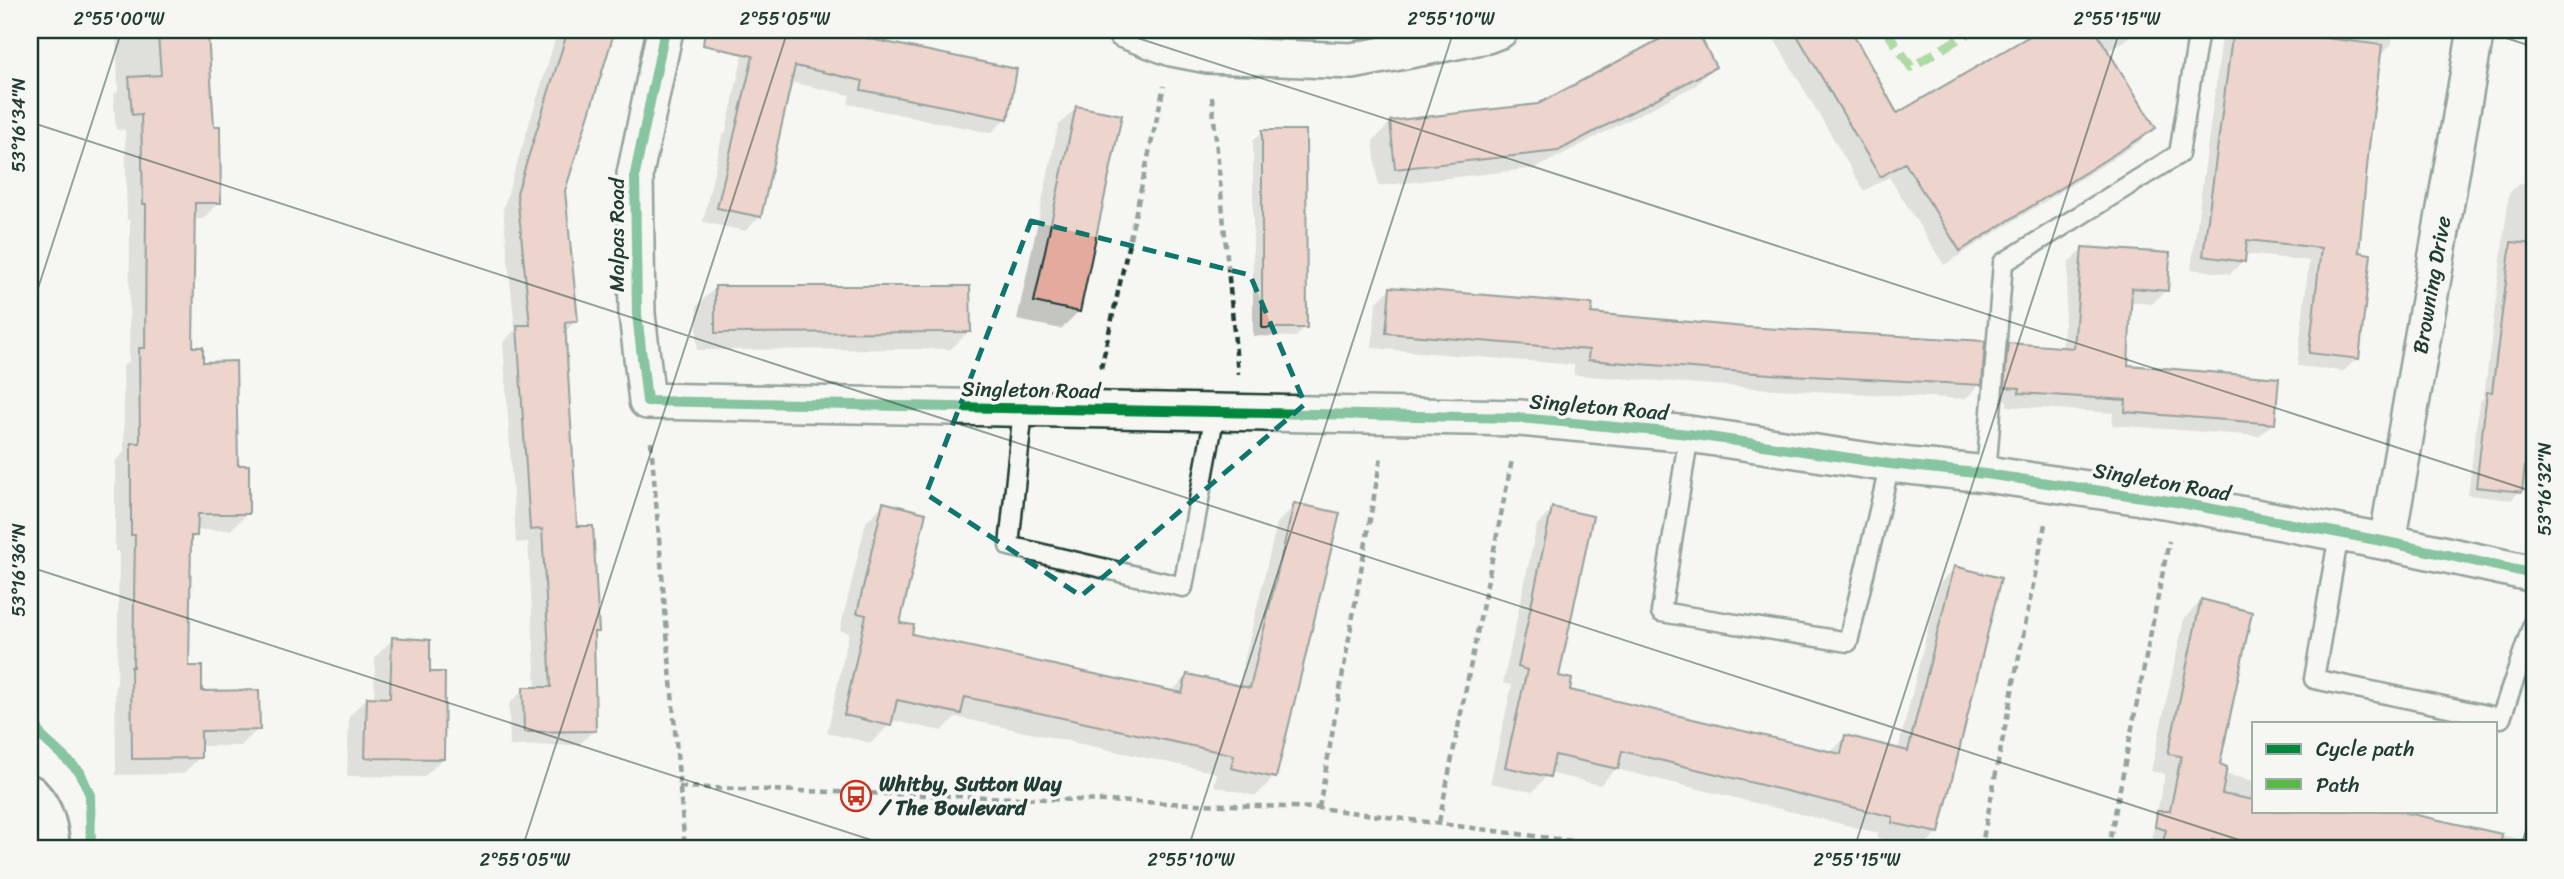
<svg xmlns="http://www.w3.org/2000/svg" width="2564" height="879" font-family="Sriracha,sans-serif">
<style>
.shadow{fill:#0003}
.building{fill:#e3aa9d;stroke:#1f3d34;stroke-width:2}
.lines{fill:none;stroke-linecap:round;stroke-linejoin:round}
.lane-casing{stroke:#1f3d34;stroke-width:23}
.street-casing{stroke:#1f3d34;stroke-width:40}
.secondary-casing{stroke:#1f3d34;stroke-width:44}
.path{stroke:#1f3d34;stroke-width:4.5;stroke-dasharray:7 5;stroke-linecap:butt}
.lane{stroke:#f6f6f2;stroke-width:18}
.street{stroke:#f6f6f2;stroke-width:35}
.secondary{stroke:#f6f6f2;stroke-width:38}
.quiet{stroke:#58b947;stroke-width:9;stroke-dasharray:18 9;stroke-linecap:butt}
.cycleway-casing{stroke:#f6f6f2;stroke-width:15}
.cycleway{stroke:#00873e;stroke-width:10}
.marked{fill:none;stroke:#0f766e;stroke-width:5;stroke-dasharray:14 9;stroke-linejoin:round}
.ticks{fill:none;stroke:#1f3d34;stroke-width:2;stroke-opacity:0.45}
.labels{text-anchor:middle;stroke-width:7;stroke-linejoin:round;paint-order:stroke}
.street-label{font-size:21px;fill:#1f3d34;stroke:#f6f6f2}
.poi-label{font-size:21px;font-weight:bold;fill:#1f3d34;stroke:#f6f6f2;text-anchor:start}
.neatline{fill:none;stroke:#1f3d34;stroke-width:2.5}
.ticks-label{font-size:18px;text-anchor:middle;fill:#1f3d34}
</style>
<rect width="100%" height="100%" fill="#f6f6f2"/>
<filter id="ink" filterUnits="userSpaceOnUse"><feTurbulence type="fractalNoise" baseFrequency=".0143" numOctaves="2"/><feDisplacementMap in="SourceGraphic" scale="14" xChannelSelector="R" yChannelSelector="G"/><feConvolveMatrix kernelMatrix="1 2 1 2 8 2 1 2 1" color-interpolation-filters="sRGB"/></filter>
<g filter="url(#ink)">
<path class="shadow" d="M116,30h83l20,172 -16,17h-10l-1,130 9,15 36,103 10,47 -16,16h-35v5l-7,7 -2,126 13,25 58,36 -17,17h-42l1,11 -17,17 -67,1 -1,-89 2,-2 2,-133h-4v-89l9,-10 -1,-86 6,-5 1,-141h-3l-2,-90h-9l-3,-35 5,-4z
M558,30h55l-50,160 13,130 -12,13 12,195 21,103 -4,5 1,94 -15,15 -69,1 -1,-42 15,-15h12l-8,-147 -12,1 -13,-201 12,-12 -12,-121z
M748,30h73l49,12 136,76 -15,15 -143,-29 2,-9 -60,-13 -30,135 -15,14 -42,-9 19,-86 4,-4z
M1681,30h14l19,37 -18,18 -160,83 -158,18 -5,-45 18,-19 147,-17z
M1769,30h79l49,85 146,-85h93l-11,11 -19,11 47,75 -15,16 -194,122 -55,-88 -25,14z
M2223,30h51v3l64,8 1,-11h54l-1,14 -13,13 -22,197v104l-13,13 -47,-5 12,-105 -65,-7 -1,7 -13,13 -39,-5z
M2534,91v26l-3,-1z
M1076,108l3,203 -18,18 -44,-9 41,-194z
M1262,132l43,195 -9,10 -43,-1v-195z
M2518,184l16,2v198l-14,107 -9,9 -43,-5 11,-92 5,-6 25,-204z
M2083,248l83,42 -14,14 -22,-2 -4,65 147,56 -14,13 -147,-11 1,-12 -106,-7v-6h-15l3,-42 14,-13 53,3 7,-86z
M715,288l254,43 -18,18 -254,1v-44z
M1391,288l198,27 391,69 -15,15 -211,-11 -180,-13v-10l-202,-17 4,-45z
M884,504l14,120 12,11 261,57 16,-16 51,11 39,-164 18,-18 -21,272 -18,19 -42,-10 3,-13 -261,-56 -14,14 -52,-11 -1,5 -18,18 -44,-10 22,-100 -9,-3 26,-108z
M1553,509l4,168 11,14 262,62 16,-16 52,13 41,-166 16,-16 -17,264 -16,16 -45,-10 1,-5 -262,-64 -16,16 -51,-12 -16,19 -43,-9 22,-98 -9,-2 34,-158z
M2201,601l17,164 6,9 30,7v30h138l142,31v7h-385l16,-75 -14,-3 33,-152z
M393,639l35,35 14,85 -18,18 -77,-1 2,-60 18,-18 7,1 1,-42z"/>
<path class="building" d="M568,30h47l-50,161 13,130 -13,1 12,204h16l6,106h-5l2,99 -72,1 -1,-45h28l-9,-158 -12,1 -13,-205h13l-13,-132z
M705,30h122l190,39 -9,50 -147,-29 2,-9 -68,-15 -34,151 -44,-9 36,-152 -50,-11z
M1677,30h20l19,37 -158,84 -163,18 -5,-48 148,-17z
M1794,30h57l46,83 143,-83h55l61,98 -196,123 -55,-88 -25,14z
M2233,30h28l121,15 -13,102 -10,105 12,2 -12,105 -50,-6 12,-105 -74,-8 -2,22 -42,-6z
M208,33l6,93h6l1,77h-26l-2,144h10v15l33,-1 2,104h11v49h-51l-1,22h-6l-2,130h13v25l57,-1 1,40 -59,1v27l-69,1 -1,-92h2l2,-132h-4v-92h9l-1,-95h6l1,-144h-3l-2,-90 -9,1 -3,-38 32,-2 -3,-39z
M1076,106l46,9 -42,197 -46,-10z
M1262,130h44l1,198h-45z
M2511,242l23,2v145l-12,103 -46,-5 11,-95h5z
M2082,247l88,6 -2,38 -36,-3 -4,77 151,13 -4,46 -150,-12 1,-12 -107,-7 1,-5 -16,-1 4,-44 66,5z
M715,286h255l1,46 -256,1z
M1390,287l203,17 -2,9 154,14 240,14 -3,44 -213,-11 -181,-14 1,-10 -203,-17z
M883,502l43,11 -26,110 14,2 -2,9 270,59 5,-19 63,14 44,-185 46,10 -64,265 -45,-10 3,-13 -269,-58 -4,17 -64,-14 -6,26 -47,-11 22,-100 -9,-2z
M1552,507l41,9 -34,160 13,3 -2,11 271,64 4,-19 63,16 46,-185 47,12 -62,255 -47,-10 1,-6 -271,-66 -4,18 -63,-14 -5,22 -45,-10 22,-97 -9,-3z
M2201,599l51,13 -32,152 7,3 -5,27 32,6v11h145l103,23 -2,15h-240l-48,-10 -2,10h-49l5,-19 -11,-3 2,-16h13l11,-55 -13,-2z
M392,637l38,3v32h15l-1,87 -79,-1 2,-61 23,1z"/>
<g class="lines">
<g class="lane-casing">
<path id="lane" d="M1023,409l-14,137 174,41 32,-174
M1689,434l-28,178 187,30 42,-178
M1986,474l17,-211 176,-109 20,-124
M2339,534l-25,145 187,39 33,-97"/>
</g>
<g class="street-casing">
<g id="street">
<path d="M665,30l-30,144 2,140 10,87 873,17 169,16 201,30 96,10 190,28 211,40 147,32"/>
<path d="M1124,30l48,18 36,7 144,6 135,-26 13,-5"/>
<path id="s1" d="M2387,542l89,-512"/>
</g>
</g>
<g class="secondary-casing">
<path id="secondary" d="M30,795c15,16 18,32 20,54"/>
</g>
<path class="path" d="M1212,97l26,277
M1101,368l63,-282
M651,442l34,407
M679,787l640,21 315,41
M1319,808l62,-351
M1439,822l73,-362
M1981,849l64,-325
M2108,849l61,-308"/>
<use href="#lane" class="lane"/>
<use href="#street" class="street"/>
<use href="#secondary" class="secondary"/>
<path class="quiet" d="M1886,30l25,37 63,-37"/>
<g class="cycleway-casing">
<path id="cycleway" d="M665,30l-30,144 2,140 10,87 873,17 169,16 201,30 96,10 190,28 211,40 147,32
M30,710l11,26 39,36 10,23 1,54"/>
</g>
<use href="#cycleway" class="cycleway"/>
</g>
</g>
<path d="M0 0H2564V879H0ZM1031,221l219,54 55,129 -224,192 -155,-102z" fill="#f6f6f2" fill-opacity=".55" fill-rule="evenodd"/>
<path class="marked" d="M1031,221l219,54 55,129 -224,192 -155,-102z"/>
<path class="ticks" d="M1113,30l1421,462M2481,30l53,17M30,122l2237,727M30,313l92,-283M30,567l869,282M522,849l266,-819M1188,849l266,-819M1854,849l266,-819M2520,849l14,-43"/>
<defs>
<g id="bus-ring" transform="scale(1.575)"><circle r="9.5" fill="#f6f6f2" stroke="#c8321e" stroke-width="1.5"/><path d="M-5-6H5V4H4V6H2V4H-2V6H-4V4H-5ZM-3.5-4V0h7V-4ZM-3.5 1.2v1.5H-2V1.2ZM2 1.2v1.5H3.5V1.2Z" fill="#c8321e"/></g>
</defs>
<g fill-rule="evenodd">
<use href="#bus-ring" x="856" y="796"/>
</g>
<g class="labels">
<g class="street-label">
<text transform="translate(617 235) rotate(-90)" y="7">Malpas Road</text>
<text dy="7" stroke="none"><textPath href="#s1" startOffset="261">Browning Drive</textPath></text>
<text transform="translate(1031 390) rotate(1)" y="7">Singleton Road</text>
<text transform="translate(1599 407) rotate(5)" y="7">Singleton Road</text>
<text transform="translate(2162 482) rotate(10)" y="7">Singleton Road</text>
</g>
<g class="poi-label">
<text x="879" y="791">Whitby, Sutton Way<tspan x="879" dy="24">/ The Boulevard</tspan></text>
</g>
</g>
<rect width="2564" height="879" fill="none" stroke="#f6f6f2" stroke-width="77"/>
<rect x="2252" y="722" width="245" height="91" fill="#f6f6f2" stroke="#a0aca6" stroke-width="2"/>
<rect x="2266" y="744" width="35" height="10" fill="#00873e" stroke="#a0aca6" stroke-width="2"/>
<text x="2316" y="756" font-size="21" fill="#1f3d34">Cycle path</text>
<rect x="2266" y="779" width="35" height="10" fill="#58b947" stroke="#a0aca6" stroke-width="2"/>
<text x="2316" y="792" font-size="21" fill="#1f3d34">Path</text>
<rect x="38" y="38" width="2488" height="802" class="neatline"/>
<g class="ticks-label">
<text x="119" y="25">2°55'00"W</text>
<text x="785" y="25">2°55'05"W</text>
<text x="1451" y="25">2°55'10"W</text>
<text x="2117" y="25">2°55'15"W</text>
<text transform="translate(19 125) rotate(-90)" y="6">53°16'34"N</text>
<text transform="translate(2545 489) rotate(-90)" y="6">53°16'32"N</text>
<text transform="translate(19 570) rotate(-90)" y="6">53°16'36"N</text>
<text x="525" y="866">2°55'05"W</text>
<text x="1191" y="866">2°55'10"W</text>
<text x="1857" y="866">2°55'15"W</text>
</g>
</svg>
